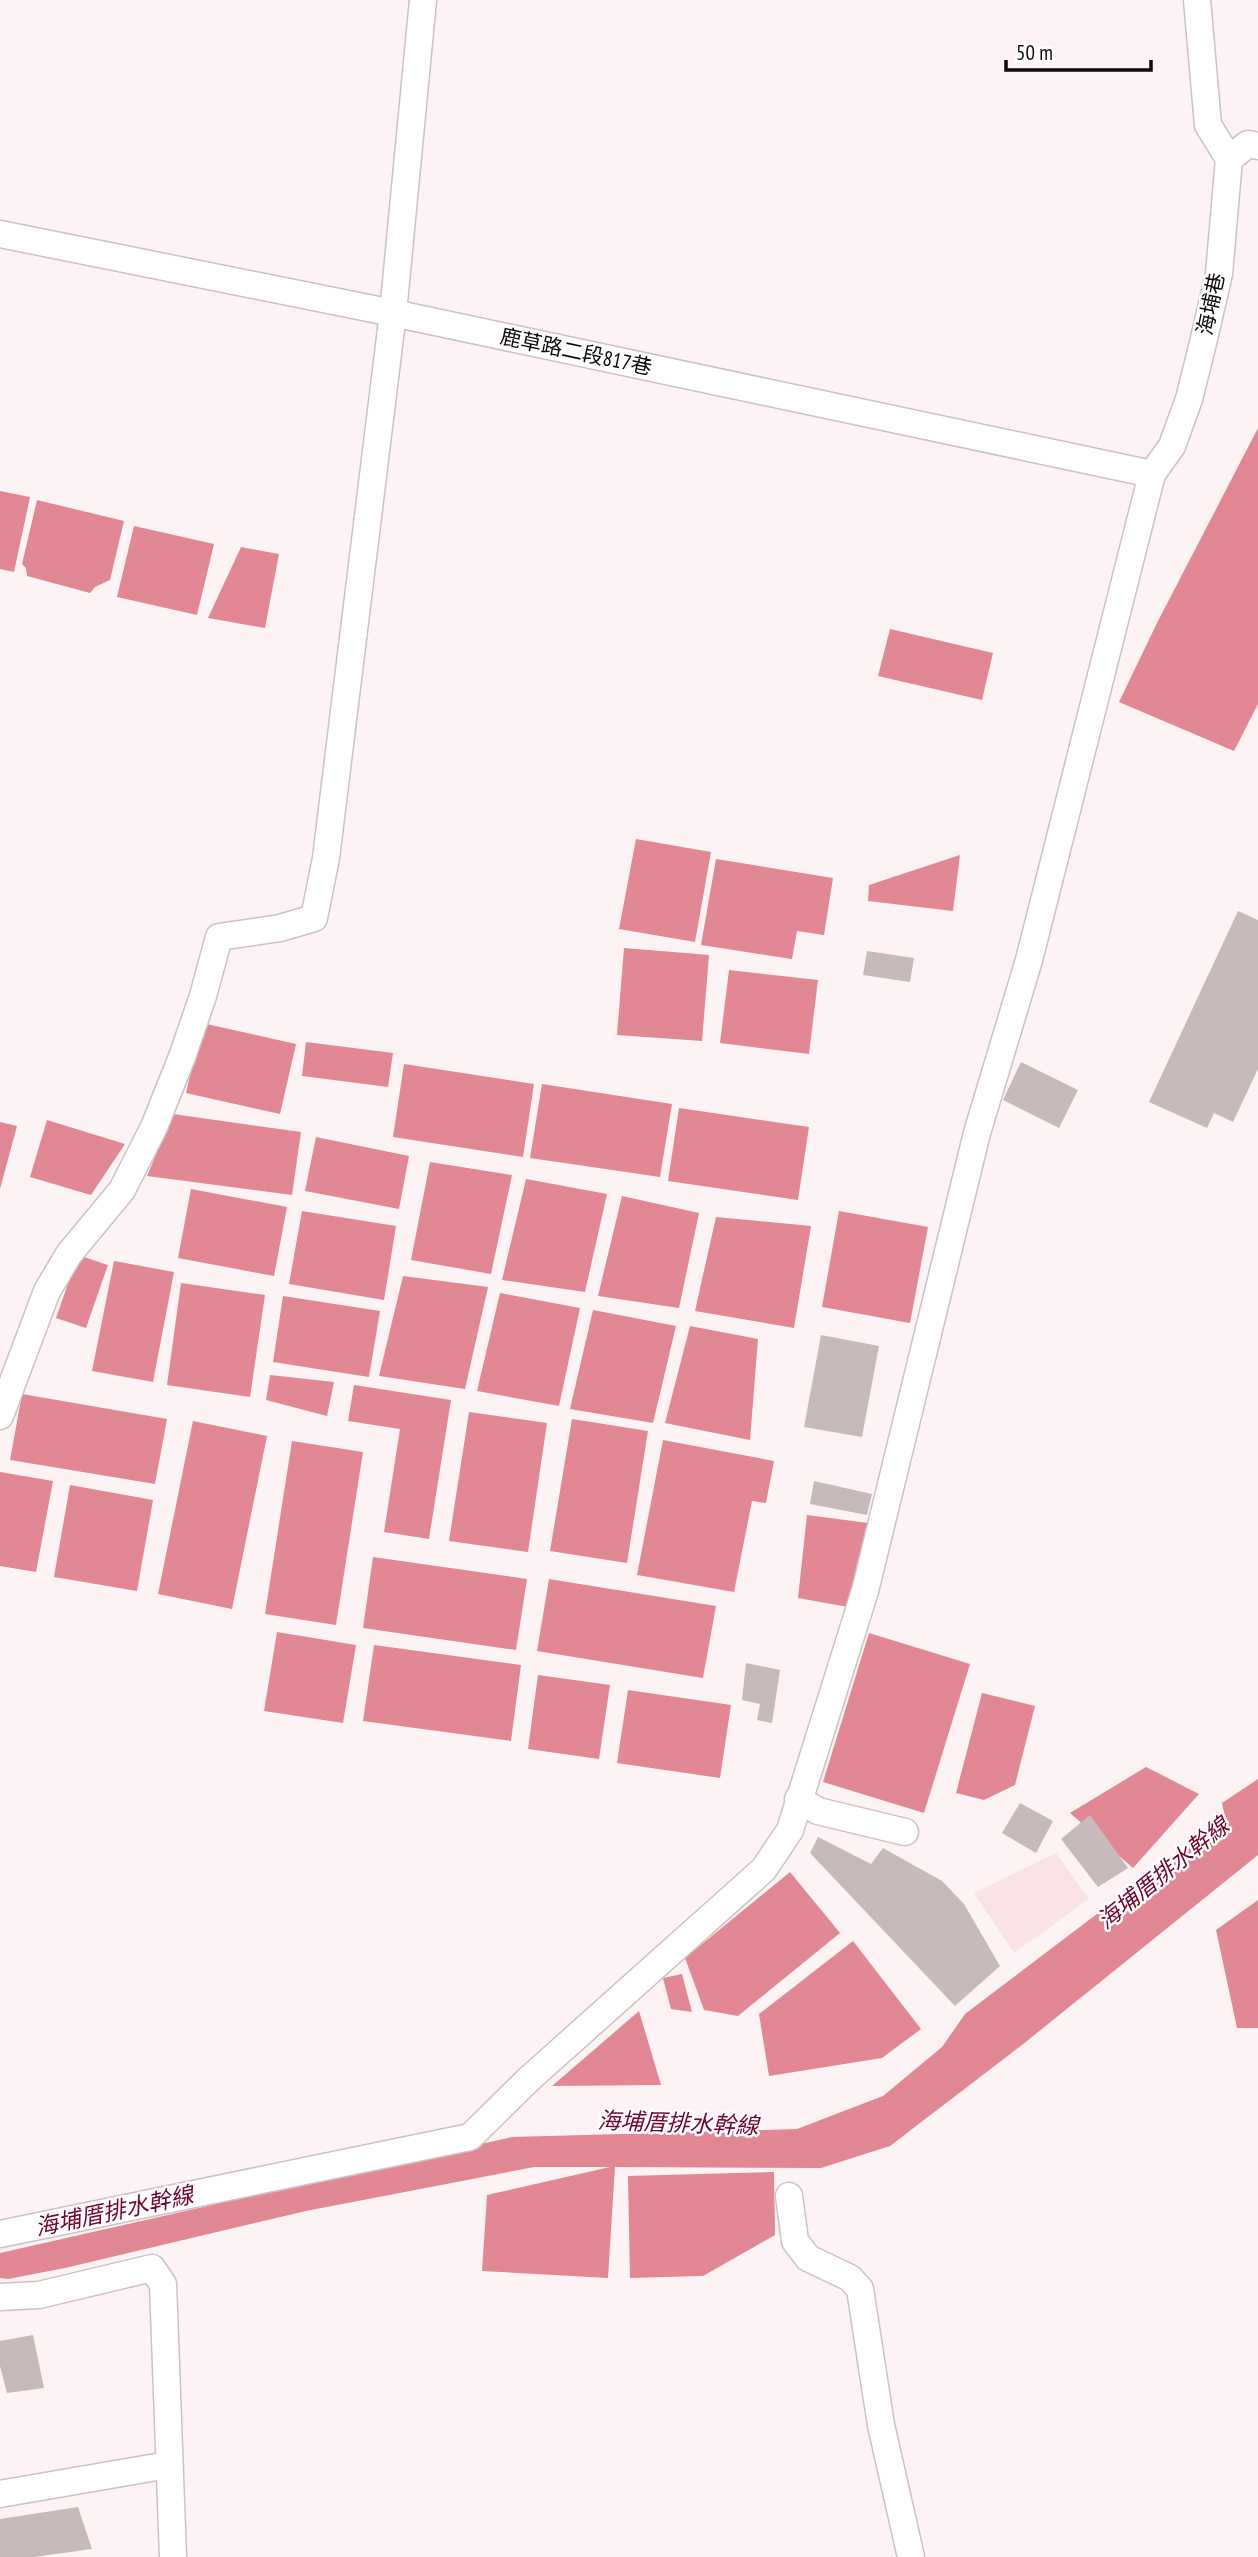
<svg xmlns="http://www.w3.org/2000/svg" width="1258" height="2557" font-family="'PT Sans Narrow','Noto Sans TC',sans-serif">
<style>
.built{fill:#f9e3e4}
.water{fill:#e18894}
.building{fill:#c6babb}
.lines{fill:none;stroke-linecap:round;stroke-linejoin:round}
.minor-casing{stroke:#cec1c3;stroke-width:29}
.minor{stroke:#fff;stroke-width:26}
.labels{text-anchor:middle;stroke-width:5;stroke-linejoin:round;paint-order:stroke}
.street-label{font-size:21px;fill:#0e0a0b;stroke:#fff}
.water-label{font-size:23px;font-style:italic;fill:#74052a;stroke:#fff}
</style>
<rect width="100%" height="100%" fill="#fdf3f4"/>
<path class="built" d="M1056,1853l33,46 -75,54 -40,-60z"/>
<path class="water" d="M1258,428v276l-24,47 -115,-49 38,-79z
M0,491l30,6 -16,75 -14,-3z
M37,500l87,21 -14,59 -15,7 -5,6 -63,-17 -1,-8 -4,-4z
M134,526l80,18 -17,71 -80,-18z
M241,547l38,7 -14,74 -57,-10z
M890,629l103,24 -11,47 -104,-24z
M636,839l75,13 -16,90 -76,-13z
M960,855l-7,56 -85,-10 1,-16z
M716,859l117,19 -9,57 -27,-4 -5,28 -91,-14z
M624,948l85,7 -7,86 -85,-6z
M729,970l89,10 -9,74 -89,-11z
M202,1023l94,21 -16,70 -94,-21z
M306,1042l87,11 -5,34 -86,-11z
M404,1064l130,20 -11,73 -130,-20z
M542,1084l130,20 -12,73 -130,-19z
M679,1108l130,19 -11,73 -130,-19z
M173,1114l128,18 -9,63 -145,-19z
M47,1120l78,24 -34,51 -61,-18z
M0,1122l17,4 -17,63z
M316,1137l93,19 -10,53 -94,-18z
M430,1162l82,13 -21,99 -80,-14z
M526,1179l81,15 -22,98 -83,-12z
M191,1189l96,18 -13,69 -96,-18z
M622,1196l77,17 -20,95 -81,-12z
M302,1211l94,15 -12,74 -95,-16z
M839,1211l89,16 -18,96 -88,-16z
M716,1217l95,9 -17,102 -99,-17z
M78,1255l30,10 -22,63 -30,-10z
M114,1261l60,11 -21,110 -61,-11z
M403,1276l85,11 -23,102 -86,-13z
M181,1283l84,12 -15,102 -83,-12z
M500,1293l80,15 -21,98 -82,-15z
M283,1296l97,15 -11,66 -96,-15z
M593,1310l83,16 -23,97 -83,-14z
M690,1326l68,13 -8,101 -85,-17z
M270,1375l64,7 -7,34 -61,-16z
M354,1385l97,15 -22,139 -45,-7 16,-103 -52,-8z
M22,1394l145,25 -12,65 -145,-24z
M469,1412l78,11 -19,129 -79,-11z
M572,1419l76,12 -21,132 -77,-12z
M193,1421l74,15 -35,173 -74,-15z
M663,1440l111,21 -8,42 -14,-2 -18,91 -97,-17z
M292,1441l71,11 -27,173 -71,-11z
M0,1472l53,9 -17,91 -36,-6z
M70,1485l83,15 -16,91 -83,-14z
M807,1515l61,8 -20,84 -50,-9z
M373,1557l154,22 -11,71 -153,-22z
M549,1579l167,27 -13,72 -166,-27z
M277,1632l79,13 -13,78 -79,-12z
M869,1633l101,31 -46,149 -101,-31z
M374,1645l147,20 -10,76 -148,-20z
M538,1675l72,10 -11,74 -71,-10z
M628,1690l103,15 -11,73 -103,-15z
M982,1693l53,13 -20,79 -31,15 -28,-7z
M1146,1767l53,27 -66,74 -63,-55z
M1258,1779v76l-236,190 -132,101 -69,22 -206,-1 -7,111 -126,-7 5,-76 123,-28h-76l-228,44 -241,57 -57,11 -8,-1v-25l512,-116 285,-8 86,-33 59,-49 23,-33 260,-197 -3,-14z
M790,1872l50,61 -102,83 -34,-6 -19,-52z
M1258,1900v128h-21l-21,-98z
M853,1941l68,88 -39,29 -113,18 -10,-62z
M682,1974l10,38 -21,-3 -8,-31z
M639,2011l22,74 -109,1z
M774,2172l1,63 -72,41 -73,2 -2,-102z"/>
<path class="building" d="M1238,911l20,9v149l-25,53 -19,-9 -7,15 -58,-26z
M867,951l47,7 -4,24 -47,-7z
M1021,1062l57,28 -19,38 -56,-28z
M821,1335l58,11 -17,91 -58,-10z
M814,1481l58,13 -5,21 -57,-11z
M746,1663l34,7 -8,53 -15,-3 3,-16 -18,-4z
M1020,1803l33,18 -17,32 -34,-20z
M1090,1815l38,53 -30,19 -37,-48z
M818,1837l53,27 12,-16 59,33 22,23 36,62 -45,40 -145,-153z
M33,2335l11,53 -37,5 -7,-27v-25z
M78,2507l14,42 -58,8h-34v-38z"/>
<g class="lines">
<g class="minor-casing">
<path id="minor" d="M1197,0l11,125 21,34
M0,234l393,79 759,161
M0,1416l47,-125 22,-37 53,-64 32,-63 28,-70 21,-61 16,-59 61,-9 34,-10 12,-60 67,-545 30,-313
M798,1799l20,12 87,21
M789,2196l6,45 13,17 42,20 10,11 21,136 30,132
M0,2234l470,-97 59,-58 235,-210 26,-39 75,-239 112,-458 52,-173 123,-486 20,-28 17,-47 14,-56 16,-69 10,-115 19,-15 10,2
M0,2297l39,-2 113,-27 11,16 10,273
M0,2494l168,-29"/>
</g>
<use href="#minor" class="minor"/>
</g>
<g class="labels">
<g class="street-label">
<text transform="translate(1211 304) rotate(-78)" y="7">海埔巷</text>
<text transform="translate(576 352) rotate(12)" y="7">鹿草路二段817巷</text>
</g>
<g class="water-label">
<text transform="translate(1163 1873) rotate(-39)" y="8">海埔厝排水幹線</text>
<text transform="translate(678 2123) rotate(2)" y="8">海埔厝排水幹線</text>
<text transform="translate(114 2211) rotate(-12)" y="8">海埔厝排水幹線</text>
</g>
</g>
<path d="M1006 60v10h145v-10" fill="none" stroke="#0e0a0b" stroke-width="3.5"/>
<text x="1016" y="60" font-size="21" fill="#0e0a0b" stroke="#ffffff" stroke-width="5" paint-order="stroke">50 m</text>
</svg>
